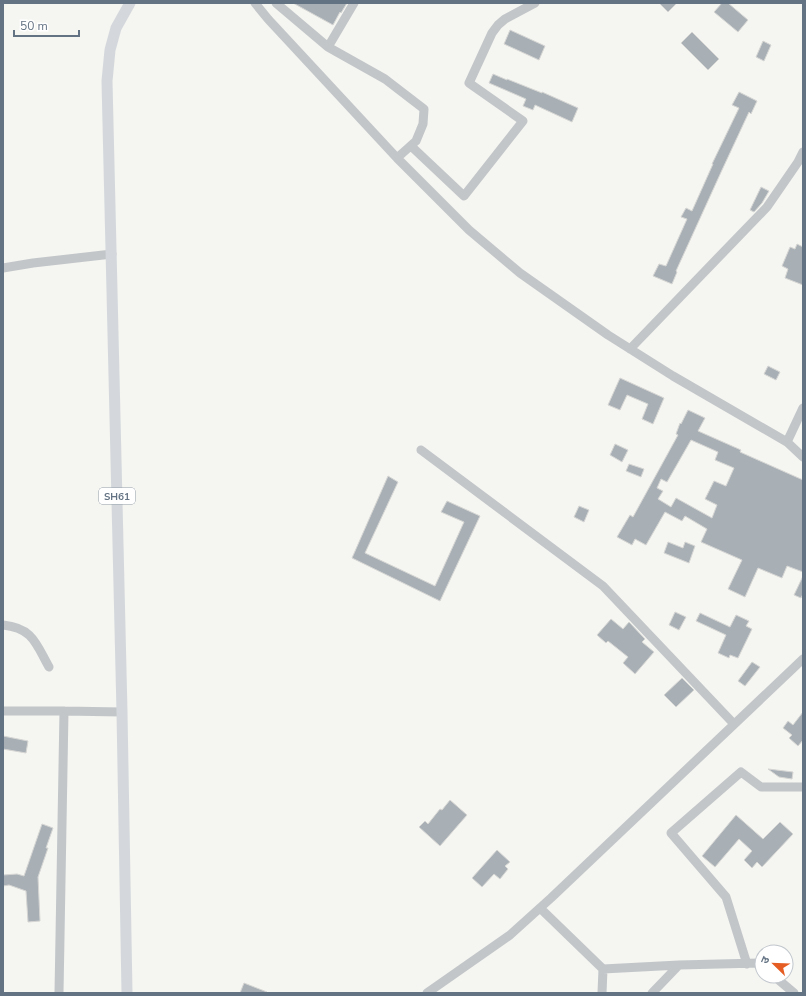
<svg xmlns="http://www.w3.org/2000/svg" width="806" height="996" font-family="'Nunito Sans','Noto Sans Devanagari',sans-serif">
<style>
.building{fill:#a8b0b6;stroke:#d6d6d4;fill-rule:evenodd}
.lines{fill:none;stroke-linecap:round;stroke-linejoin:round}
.minor{stroke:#c2c6c9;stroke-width:9}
.major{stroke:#d4d8dc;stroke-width:11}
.labels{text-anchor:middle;stroke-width:4;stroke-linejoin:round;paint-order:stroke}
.shield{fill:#fff;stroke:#929da8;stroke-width:1}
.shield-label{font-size:10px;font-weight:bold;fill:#647383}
</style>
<rect width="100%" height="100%" fill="#f5f5f1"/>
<path class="building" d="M293,3h54l-6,10 -1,-1 -7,13z
M659,3h18l-9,9z
M722,3h6l20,17 -10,12 -24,-20z
M510,30l35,16 -6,14 -35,-16z
M692,32l27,27 -11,11 -27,-27z
M763,41l8,4 -7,16 -8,-4z
M493,74l14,6v-1l35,14v-1l36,16 -6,14 -37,-17 -2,5 -10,-4 3,-7 -23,-10 -14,-6z
M739,92l18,9 -6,13 -2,-2 -27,58 -46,101 1,1 -5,12 -19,-8 6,-12 7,2 21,-47 -6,-2 5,-9 6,3 21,-47h-1l27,-56 -7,-3z
M761,187l8,4 -7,12 -8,9 -4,-2z
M797,244l6,3v38l-18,-7 3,-9 -6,-3 8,-19 5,2z
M768,366l12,6 -4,8 -12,-6z
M620,378l44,20 -11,26 -11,-5 6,-15 -21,-9 -7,15 -12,-5z
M688,410l17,8 -7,13 43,19 -1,2 63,28v92l-16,-6 -5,12 -24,-10 -13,29 -17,-8 14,-29 -41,-18 6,-13 -22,-13 -3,5 -17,-9 -19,33 -11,-6 -3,6 -15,-8 13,-22 3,2 45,-82 -2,-1 4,-11 1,1zM691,440l27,12 -3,8 19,8 -8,18 -12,-5 -9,18 12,6 -5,13 -36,-20 -5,9 -13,-8 5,-8 -6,-3 4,-9 6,3z
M615,444l13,6 -6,12 -12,-7z
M629,464l15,5 -3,8 -15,-6z
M388,476l10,6 -33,71 70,33 29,-64 -23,-10 6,-11 33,15 -40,85 -88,-43z
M579,506l10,4 -5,12 -10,-5z
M668,542l15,6 2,-6 10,4 -6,17 -25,-10z
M803,576v18l-2,4 -7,-3z
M675,612l11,5 -7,13 -10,-5z
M700,613l30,14 6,-12 13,6 -3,5 6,3 -14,29 -8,-3 -1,3 -11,-5 8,-18 -30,-14z
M611,619l12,10 6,-7 16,17 -3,3 12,10 -19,22 -12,-11 5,-6 -20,-16 -2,2 -9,-8z
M752,662l8,5 -15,19 -7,-5z
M682,678l12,12 -18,17 -12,-12z
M803,712v28l-5,6 -9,-8 3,-3 -9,-7 5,-7 5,4z
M3,736l25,5 -2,12 -23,-4z
M768,769l25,3 -1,7 -13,-2z
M450,800l17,15 -27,31 -21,-19 6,-6 3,3 12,-15 2,1z
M736,815l27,24 17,-17 13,12 -31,33 -5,-5 -5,6 -8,-8 8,-9 -13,-12 -24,28 -13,-11z
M42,824l11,4 -7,20h2l-10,29 2,44 -12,1 -2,-31 -17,-6 -6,1v-11l14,-1 7,2z
M497,850l13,12 -5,4 3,3 -8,10 -6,-5 -12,13 -10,-9z
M244,983l23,9v1h-27z"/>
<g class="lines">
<path class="minor" d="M255,3l13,16 129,139 72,72 51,43 88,62 65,41 114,66 16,15
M276,3l52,44
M354,3l-26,44 57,32 39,30 -1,15 -7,17 -19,17
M411,146l53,50 59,-75 -54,-38 23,-50 6,-8 7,-6 30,-16
M3,268l30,-5 79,-9
M630,349l137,-142 31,-45 5,-10
M787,442l16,-34
M421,450l182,136 131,138
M3,625c30,3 33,19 46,42
M3,711h61l58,1
M540,908l63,61 76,-4 80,-2 3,2
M747,964l-21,-67 -55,-64 70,-61 20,15h42
M774,976l20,17
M59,993l5,-282
M427,993l83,-58 41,-37 252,-239
M602,993l1,-24
M652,993l27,-28"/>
<path class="major" d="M127,993l-5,-281 -15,-631 3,-31 6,-22 14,-25"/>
</g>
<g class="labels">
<rect class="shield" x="99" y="488" width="36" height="16" rx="3"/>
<g class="shield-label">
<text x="117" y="500">SH61</text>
</g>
</g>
<rect width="806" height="996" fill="none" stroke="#647383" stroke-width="8"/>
<g transform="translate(774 964) rotate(293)"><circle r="19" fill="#ffffff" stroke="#c1c7cd"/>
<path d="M0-3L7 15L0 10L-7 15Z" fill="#e55d22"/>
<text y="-6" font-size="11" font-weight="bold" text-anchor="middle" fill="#647383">उ</text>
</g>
<path d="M14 30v6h65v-6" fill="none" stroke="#647383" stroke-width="2"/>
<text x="20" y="30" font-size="12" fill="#647383" stroke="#ffffff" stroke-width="3" paint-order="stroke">50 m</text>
</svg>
